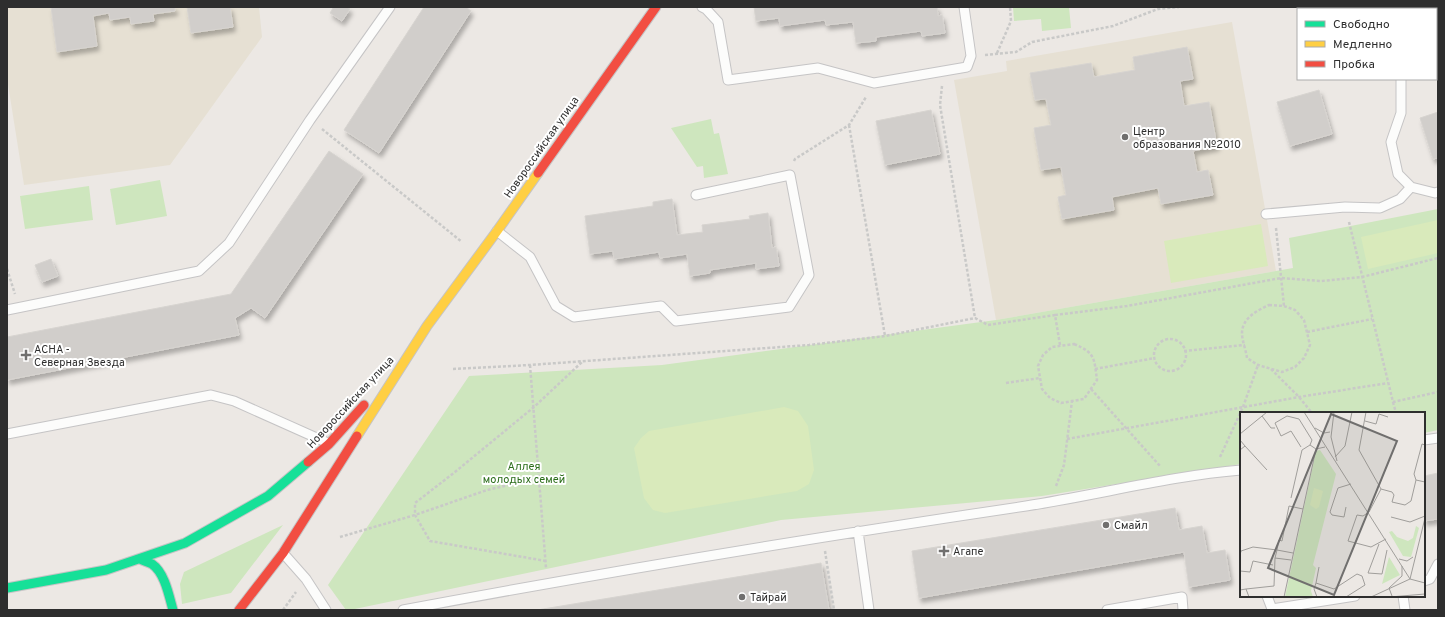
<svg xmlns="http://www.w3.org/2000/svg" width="1445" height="617" font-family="Overpass,sans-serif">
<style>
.education{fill:#e6e0d3}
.green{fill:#cee6be}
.pitch{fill:#d9eabb}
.building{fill:#d1cecb;stroke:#d7d4d0;filter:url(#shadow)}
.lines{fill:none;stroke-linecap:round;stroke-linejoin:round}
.lane-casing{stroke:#c5c4c5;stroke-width:11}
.fast-casing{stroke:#c5c4c5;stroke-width:11}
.slow-casing{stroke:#c5c4c5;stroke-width:11}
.jam-casing{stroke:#c5c4c5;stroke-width:11}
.path{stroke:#c9c9c8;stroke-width:2.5;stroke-dasharray:3 2;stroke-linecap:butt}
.lane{stroke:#fcfcfb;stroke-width:9}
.fast{stroke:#16e098;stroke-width:9}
.slow{stroke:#ffcf43;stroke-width:9}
.jam{stroke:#f24e42;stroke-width:9}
.poi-dot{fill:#706f6e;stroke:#fff;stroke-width:1.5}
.labels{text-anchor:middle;stroke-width:4;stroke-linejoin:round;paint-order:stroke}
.poi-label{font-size:11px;fill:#2e2e2e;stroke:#fff;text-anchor:start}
.street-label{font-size:11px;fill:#2e2e2e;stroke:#fff}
.park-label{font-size:11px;fill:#2c6e1b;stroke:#fff}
.inset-road{fill:none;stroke:#a09e9b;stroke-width:1}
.view{fill:#706f6e;fill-opacity:0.15;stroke:#706f6e;stroke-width:2}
.inset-edge{fill:none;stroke:#2e2e2e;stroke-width:2}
</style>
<defs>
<filter id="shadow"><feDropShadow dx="2.5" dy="4.5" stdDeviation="2" flood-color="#0004"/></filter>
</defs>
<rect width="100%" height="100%" fill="#ece8e4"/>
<path class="education" d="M7,7h252l3,30 -92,128 -146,20 -17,-107z
M1232,22l44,249 -280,49 -42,-240 53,-9 -1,-10z"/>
<path class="green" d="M1013,7h56l2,21 -29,3 -1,-12 -27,2z
M711,119l3,15 5,-1 9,41 -24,4 -1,-12 -6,1 -26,-39z
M160,180l7,36 -51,9 -6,-36z
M89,186l4,34 -68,9 -5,-33z
M1438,209v221l-14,3v-20h-183v51l-199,32 -261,24 -431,90h-4l-18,-25 141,-209 193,-11 334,-45 297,-52 -4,-30z
M283,525l-52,68 -49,11 -2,-20 4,-12z"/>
<path class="pitch" d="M1438,220v33l-70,16 -7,-32z
M1261,224l7,42 -97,17 -7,-42z
M784,407l14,4 10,15 6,44 -5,14 -12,7 -132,22 -12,-3 -9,-12 -10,-50 7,-10 8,-7z"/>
<path class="building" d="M51,7h124v4l-22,3 1,7 -23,3 -1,-7 -20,3 -1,-7 -16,3 4,30 -40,6z
M187,7h43l3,20 -42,6z
M331,7h16l3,2 -8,12 -12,-8 3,-5z
M424,7h42l5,4 -92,142 -35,-23z
M754,7h183l1,9 4,-1 3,18 -23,3 -1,-5 -45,6v4l-20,2 -3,-21 -27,3 -1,-5 -45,6 -1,-8 -23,3z
M1426,7h12v39l-2,-6v-31h-10z
M1187,47l6,32 -13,2 4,25 25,-4 8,44 -24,5 4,21 11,-2 5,25 -52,9 -3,-16 -46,9 2,13 -52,9 -4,-22 8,-2 -5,-28 -20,3 -7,-42 17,-3 -5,-26 -11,1 -5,-27 61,-10 3,14 41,-7 -2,-13z
M1319,90l13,44 -42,12 -13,-44z
M931,110l9,44 -55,11 -9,-44z
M1438,112v46l-5,1 -13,-41z
M329,151l34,23 -98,144 -14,-10 -16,10 4,17 -232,45v-43l224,-43z
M672,199l5,36 26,-3 -1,-7 48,-6 -1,-3 19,-3 4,35 4,-1 3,19 -23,3v-6l-46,7v3l-20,3 -3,-22 -27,4 -1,-6 -45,7 -1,-8 -23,3 -5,-38 68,-10v-4z
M51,259l7,17 -16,6 -7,-17z
M1438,473v46l-14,2v-45z
M1175,508l4,22 23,-4 5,27 18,-3 5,30 -41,7 -5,-35 -265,46 -7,-47z
M821,563l8,47h-292z"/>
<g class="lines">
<g class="lane-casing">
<path id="lane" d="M702,7l4,2 12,13 10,58 90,-12 56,15 93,-16 4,-11 -7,-49
M1384,7l3,2
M1401,79v34l-10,29 7,32 13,13 24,6 3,-1
M1266,214l79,-7 35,1 20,-9 11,-12
M497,231l33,26 26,49 18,11 87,-11 15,15 113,-14 20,-32 -19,-100 -94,20
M7,310l192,-39 30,-28 81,-123 80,-113
M7,434l204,-39 23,6 94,42
M1424,440l14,-2
M858,531l11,79
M283,553l23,26 20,31
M1424,581l6,-2 8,-15
M1267,596l5,13 64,-10
M1335,596l1,3 19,-3
M1403,596l2,14
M403,610c207,-39 415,-73 623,-104 72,-11 143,-30 215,-36
M1107,610l75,-13 1,13"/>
</g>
<g class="fast-casing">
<path id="fast" d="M140,559c4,2 8,3 12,5 13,9 17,32 21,46
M7,588l99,-18 79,-27 83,-47 40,-34"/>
</g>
<g class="slow-casing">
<path id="slow" d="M357,436l70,-110 70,-95 41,-58"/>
</g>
<g class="jam-casing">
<path id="jam" d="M538,173l118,-166
M308,462l21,-18 35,-39
M239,610l44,-57 74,-117"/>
</g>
<path class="path" d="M997,53l14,-32 -1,-14
M985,55l31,-3 16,-10 81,-16 45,-17 21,-2
M942,86l-2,19 35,213
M849,125l36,211
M322,129l140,113
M794,161l1,-2 54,-34 17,-28
M1349,222l44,180 45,-10
M1276,228l8,78
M7,269l8,25
M1269,305l15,1 11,4 9,10 6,25 -6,13 -9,9 -13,5 -24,-7 -11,-7c-1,-8 -5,-17 -5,-25 0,-15 16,-23 27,-28z
M1055,315l72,-9 154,-28 40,3 41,-4 76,-19
M1307,332l65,-13
M1154 355a16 16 0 1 1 32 0a16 16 0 1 1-32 0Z
M1074,344c22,9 20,15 23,36l-13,19 -23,4 -11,-5 -8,-9 -4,-23 5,-11 9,-8z
M1184,351l61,-6
M530,365l16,203
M453,369l77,-4 279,-20 76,-9 90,-18 13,7 67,-10 5,30
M1095,369l60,-11
M1271,369l28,28 13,16
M1006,383l34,-5
M1091,389l69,77
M1393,402l3,11
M1067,439l232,-42 89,-14
M1220,457l23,-50 15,-42
M1056,486l8,-21 8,-64
M340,537l75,-22 72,-25 52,-12
M825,551l9,59
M546,561l-116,-20 -15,-26v-12l40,-31 79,-65 48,-45
M283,610l13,-18"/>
<use href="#lane" class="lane"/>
<use href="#fast" class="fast"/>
<use href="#slow" class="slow"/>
<use href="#jam" class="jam"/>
</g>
<g class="poi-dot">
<circle cx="1125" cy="137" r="4"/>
<path d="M24 349h4v4h4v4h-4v4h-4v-4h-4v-4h4z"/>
<circle cx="1106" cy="525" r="4"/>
<path d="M942 545h4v4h4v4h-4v4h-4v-4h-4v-4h4z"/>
<circle cx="742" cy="597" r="4"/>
</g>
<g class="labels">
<g class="poi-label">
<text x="1133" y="135">Центр<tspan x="1133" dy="13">образования №2010</tspan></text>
<text x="34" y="353">АСНА -<tspan x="34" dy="13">Северная Звезда</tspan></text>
<text x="1114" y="529">Смайл</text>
<text x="953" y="555">Агапе</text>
<text x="750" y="601">Тайрай</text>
</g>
<g class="street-label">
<text transform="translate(541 147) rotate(-55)" y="4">Новороссийская улица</text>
<text transform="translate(350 402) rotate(-47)" y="4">Новороссийская улица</text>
</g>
<g class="park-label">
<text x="524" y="470">Аллея<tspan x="524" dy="13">молодых семей</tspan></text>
</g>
</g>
<g transform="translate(1240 412)">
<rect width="185" height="185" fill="#ece8e4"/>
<path d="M80,38l16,24 -23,91 3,3 -5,23 2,6h-28l31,-146zM176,114l3,2 -8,29 -8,-1 -14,-24 3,-1 5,6 11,4 5,-3zM149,145l11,18 -18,9z" fill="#cee6be"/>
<path d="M74,76l9,3 -4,16 -3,2 -6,-4z" fill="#d9eabb"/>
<path class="inset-road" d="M64,0l106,167M94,0l-3,25 6,24M126,0l-7,38 22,39M22,4l9,12h4M125,9l11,3 3,-10 9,3M75,16l9,5 6,-1M0,22l27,-22M0,28l5,6 -5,4M185,33l-3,-1 -8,30 2,6 9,2M5,34l22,24M61,35l-10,-16 -10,5 -6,-13 12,-7 12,3 13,21 -2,5M95,45l10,-11 7,-34M51,86l11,-48 8,-5 6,4M106,95l-2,10 -12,-2 -2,-3 8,-24 13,-4M151,105l19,5 15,-6M146,127l-15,8 -23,-6 9,-26 6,1 6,-4 12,-23 11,3 2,3 -2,7 13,3 6,-4 5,-21M139,132l-11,29 14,1 5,-24M0,143l1,-4 12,-4 24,3 2,-10 3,1 7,-35 14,3M35,146l2,-8 16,3M159,147l8,2 6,-4M0,159l10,1 3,-11 20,4M170,167l15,-61M76,171l3,-16M6,177l28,-3 1,-28 16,2M0,178l6,-1 3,8M152,184l-3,-8 13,-12v-10M44,185l32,-148 9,-2M77,185l-3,-8 2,-6 18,6 23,-15 5,2 3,9 -19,12M131,185l39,-18 15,4M150,185l35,-3"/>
<path class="view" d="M91,2l66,27 -63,154 -66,-27z"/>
<rect width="185" height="185" class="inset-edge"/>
</g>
<rect width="1445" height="617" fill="none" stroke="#2e2e2e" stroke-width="16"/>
<rect x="1297" y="8" width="140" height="72" fill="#ffffff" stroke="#ababab"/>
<rect x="1305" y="21" width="20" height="6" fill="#16e098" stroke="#ababab"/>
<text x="1333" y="28" font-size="12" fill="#2e2e2e">Свободно</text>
<rect x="1305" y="41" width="20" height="6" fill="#ffcf43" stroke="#ababab"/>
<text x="1333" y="48" font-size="12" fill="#2e2e2e">Медленно</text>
<rect x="1305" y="61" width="20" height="6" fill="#f24e42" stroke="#ababab"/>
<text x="1333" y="68" font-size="12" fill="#2e2e2e">Пробка</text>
</svg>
